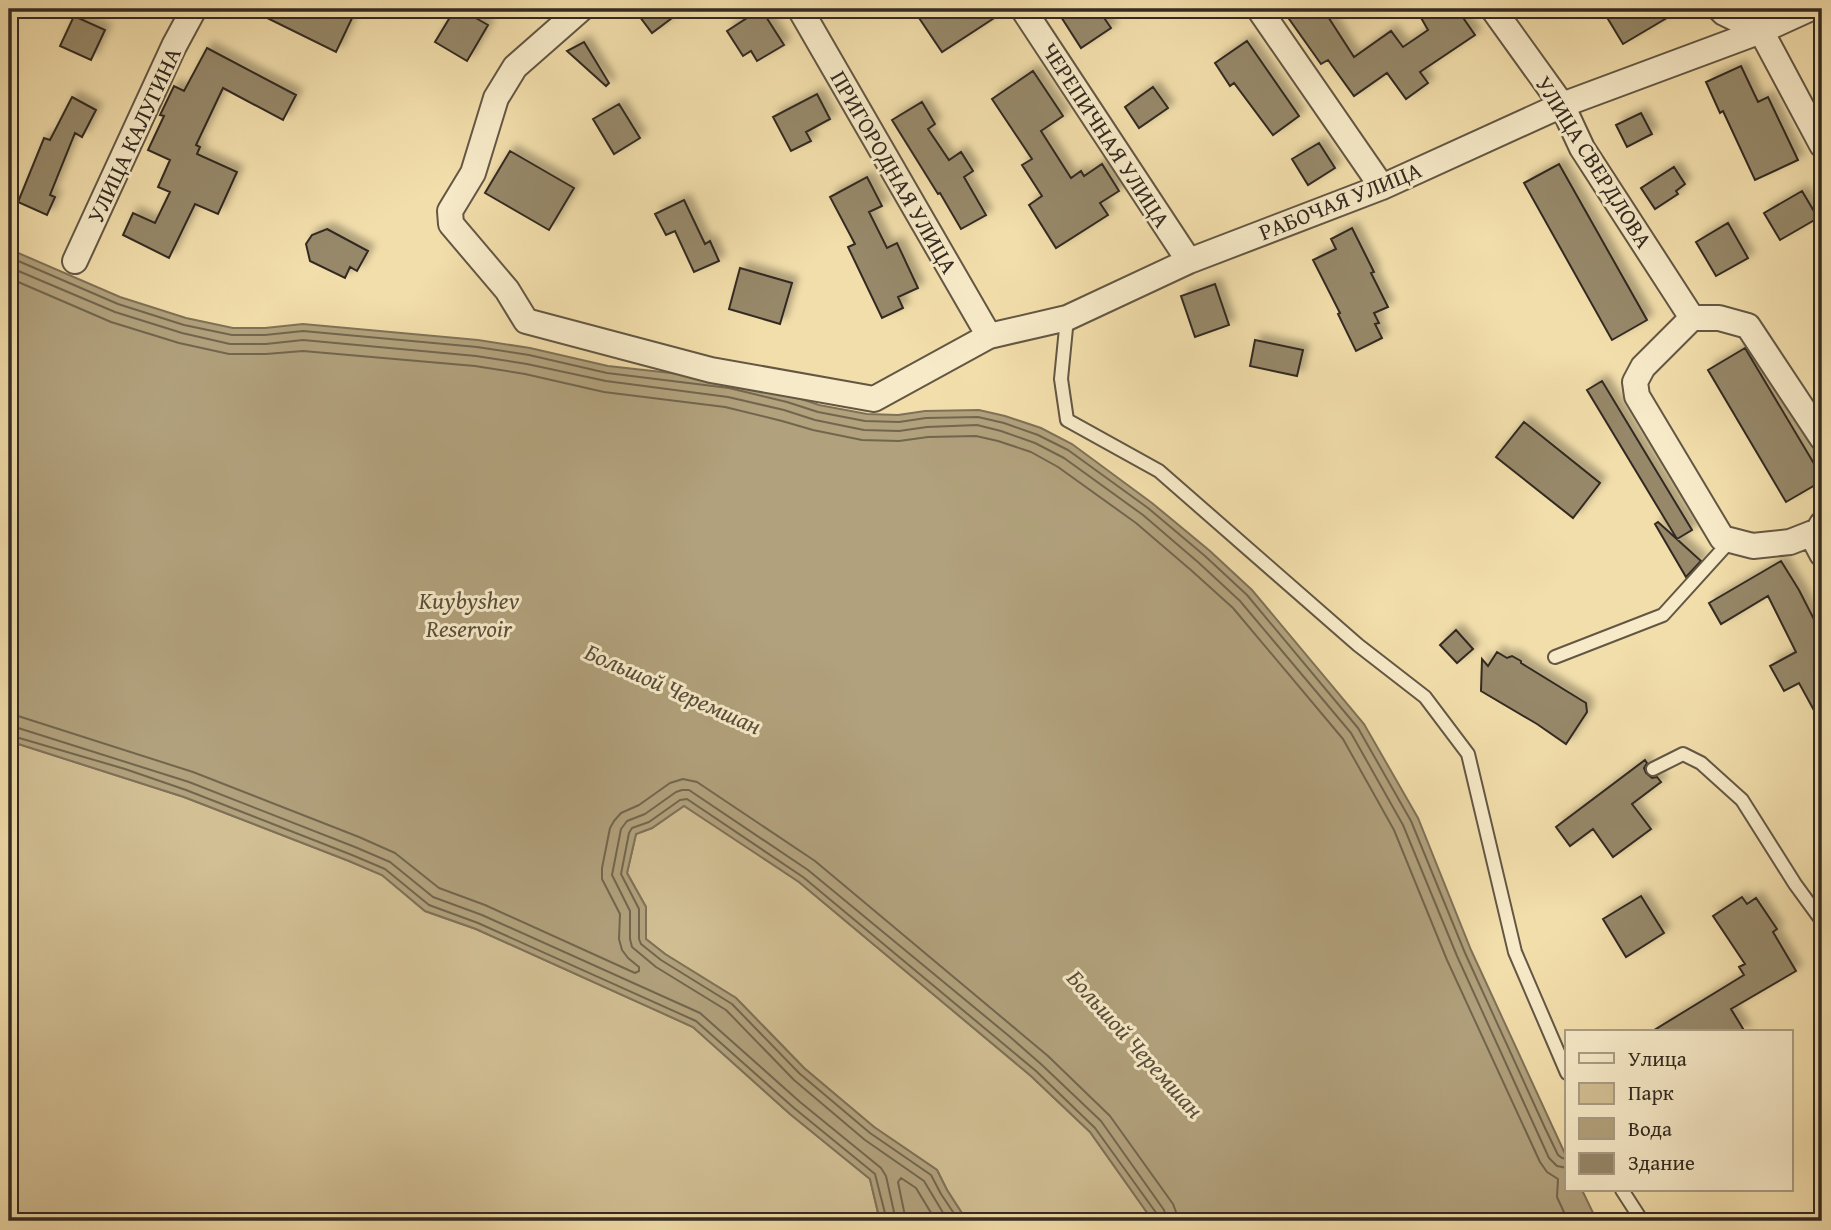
<svg xmlns="http://www.w3.org/2000/svg" width="1831" height="1230" font-family="'Gentium Book Plus',serif">
<style>
.green{fill:#d2bf94;stroke:#82745a;stroke-width:2}
.water{fill:#b1a17c;stroke:#7f7158;stroke-width:2}
.lines{fill:none;stroke-linecap:round;stroke-linejoin:round}
.shore{stroke:#72664e;stroke-width:2}
.building{fill:#968869;stroke:#332a21;stroke-width:2;filter:url(#shadow)}
.lane-casing{stroke:#635744;stroke-width:16}
.street-casing{stroke:#635744;stroke-width:28}
.lane{stroke:#f7eac8;stroke-width:12}
.street{stroke:#f7eac8;stroke-width:24}
.labels{text-anchor:middle;stroke-width:6;stroke-linejoin:round;paint-order:stroke}
.street-label{font-size:23px;fill:#332a21;stroke:#f7eac8}
.water-label{font-size:24px;font-style:italic;fill:#594e3c;stroke:#f7eac8}
</style>
<defs>
<filter id="shadow"><feDropShadow dx="6" dy="-6" stdDeviation="3.5" flood-color="#0004"/></filter>
</defs>
<rect width="100%" height="100%" fill="#f2deab"/>
<filter id="stains"><feTurbulence type="fractalNoise" baseFrequency=".00286" numOctaves="4"/><feColorMatrix values="0 0 0 0 .2 0 0 0 0 .09 0 0 0 0 .02 0 0 0 .5 -.17"/></filter>
<radialGradient id="worn" r=".72"><stop offset=".6" stop-color="#630" stop-opacity="0"/><stop offset="1" stop-color="#630" stop-opacity=".3"/></radialGradient>
<path class="green" d="M9,741l175,56 165,64 33,14 43,36 51,18 217,98 97,87 80,65 10,42h-871z
M685,805l114,77 232,194 59,56 63,89h-186l-20,-31 -10,-20 -63,-43 -70,-59 -68,-70 -71,-44 -19,-15v-32l-19,-34 9,-39 16,-6z"/>
<path class="water" d="M9,249l111,48 66,21 47,10h32l38,-4 175,16 52,8 78,18 90,10 91,19 30,10 48,9 31,1 27,-4 54,-1 26,6 36,12 31,16 80,59 58,48 42,39 112,134 54,94 53,132 96,208v32h15l15,31h-444l-63,-89 -59,-56 -232,-194 -115,-76 -32,22 -16,6 -9,39 19,34v32l19,15 71,44 68,70 70,59 63,43 10,20 20,31h-87l-10,-42 -80,-65 -97,-87 -217,-98 -51,-18 -43,-36 -33,-14 -165,-64 -175,-56z"/>
<g class="lines">
<path class="shore" d="M9,257l109,47 66,21 48,10h33l38,-4 174,16 52,8 78,18 122,15 58,14 31,10 47,9 34,1 27,-4 52,-1 26,6 34,12 30,15 80,58 57,48 42,39 111,133 53,93 54,132 80,175 13,27 4,3 5,1
M9,267l106,45 67,21 48,11h36l37,-4 173,16 51,8 79,17 122,16 56,13 31,10 49,10 35,1 28,-4 50,-2 24,6 34,12 29,15 79,57 56,48 41,38 111,132 52,92 54,131 92,202 8,8 10,2
M9,278l102,44 68,21 50,11h37l37,-3 172,15 50,8 79,18 121,15 57,14 31,9 49,10 37,1 29,-4 48,-1 22,5 33,11 27,15 78,56 56,48 41,37 110,131 51,91 53,130 93,202 7,10 11,7 -1,18 11,24
M9,716h9l175,56 166,65 36,16 44,35 46,17 150,68 4,-2v-4l-11,-9 -6,-8 -3,-11 1,-25 -18,-35v-11l8,-40 4,-7 7,-8 18,-8 31,-22 13,-4 14,3 118,79 233,195 62,60 63,88 3,8 1,9
M9,726l6,1 174,55 166,65 35,15 43,35 49,18 218,98 100,89 81,66 5,8 10,45
M9,735l116,34 61,21 166,65 33,14 44,36 49,18 218,98 98,87 81,66 12,47
M906,1221l-8,-39 3,-4 15,10 20,33
M948,1221l-24,-40 -59,-41 -71,-60 -68,-70 -70,-43 -24,-20 -2,-8v-28l-18,-36 9,-46 6,-8 18,-7 31,-22 6,-2h7l119,80 201,166 33,29 59,56 63,89 3,11
M959,1221l-18,-27 -10,-19 -61,-42 -71,-60 -67,-69 -71,-44 -20,-16 -2,-5v-30l-18,-35 8,-41 3,-5 17,-6 31,-22 7,-1 116,78 233,194 59,57 62,86 1,7"/>
</g>
<path class="building" d="M249,9h89l15,7 -17,36z
M455,9h5l28,16 -21,36 -32,-19z
M634,9h50l-32,24z
M761,9l23,36 -27,16 -6,-10 -8,5 -16,-25z
M913,9h95l-66,43z
M1056,9h42l13,19 -30,20z
M1282,9h41l31,48 37,-26 12,16 25,-17 -12,-21h41l18,26 -55,37 8,11 -22,16 -19,-26 -33,23 -26,-36 -7,4z
M1624,9h58l-59,35 -15,-25z
M74,16l31,14 -14,30 -31,-14z
M1247,41l52,75 -26,19 -39,-52 -4,3 -15,-23z
M584,42l25,41 -3,3 -39,-35z
M207,48l89,47 -13,25 -60,-32 -27,57 4,2 -3,7 40,18 -19,42 -23,-10 -26,54 -46,-23 10,-22 22,10 15,-31 -12,-5 12,-27 -22,-10 16,-34 -4,-1 14,-29 10,5z
M1741,66l17,36 10,-5 30,63 -43,20 -32,-69 -3,2 -14,-31z
M1033,71l30,45 -22,15 30,47 10,-7 3,5 18,-12 17,27 -19,12 8,12 -52,33 -27,-43 13,-9 -20,-31 10,-6 -40,-60z
M1153,87l15,21 -29,20 -14,-21z
M817,94l13,25 -24,13 5,9 -20,10 -18,-34z
M72,97l24,13 -14,27 -7,-4 -25,62 5,2 -8,18 -29,-13 26,-64 6,2z
M922,102l13,22 -7,5 21,31 12,-8 12,19 -9,6 22,38 -25,14 -21,-36 -2,1 -46,-74z
M619,104l21,34 -26,16 -21,-35z
M1641,113l11,21 -25,13 -11,-22z
M1319,143l16,25 -27,17 -16,-26z
M510,151l64,37 -25,42 -64,-37z
M1559,164l88,156 -35,20 -88,-157z
M1674,167l11,17 -9,7 2,3 -23,15 -14,-21z
M867,177l15,29 -13,6 18,36 10,-5 21,45 -20,9 5,11 -21,10 -34,-71 7,-3 -25,-47z
M1802,191l16,27 -38,22 -16,-27z
M684,200l21,44 5,-3 9,20 -25,11 -19,-41 -9,4 -11,-21z
M1728,223l20,35 -32,18 -20,-34z
M1352,228l22,44 -3,1 17,34 -14,6 5,10 -4,1 7,14 -26,13 -18,-37 2,-1 -27,-53 23,-11 -5,-10z
M327,229l41,22 -11,20 -7,-4 -5,11 -35,-17 -4,-17 6,-9z
M740,268l52,15 -12,41 -51,-15z
M1215,284l14,41 -34,12 -14,-41z
M1255,340l48,10 -6,26 -47,-10z
M1745,348l77,129v4l-36,21 -78,-132z
M1602,381l90,149 -15,9 -90,-149z
M1524,422l76,61 -27,35 -77,-61z
M1658,522l43,39 -15,16 -31,-53z
M1781,561l18,29 23,45v90l-23,-42 -15,8 -14,-25 26,-14 -28,-56 -47,28 -12,-21z
M1456,630l17,19 -16,14 -17,-18z
M1497,652l10,6 5,-2 9,5v2l65,40 1,9 -21,32 -29,-20 -56,-33 1,-32 6,7z
M1645,760l2,3 -3,5 2,5 6,5 5,-1 4,5 -29,22 19,25 -38,28 -20,-28 -23,17 -14,-19z
M1641,896l23,37 -38,24 -23,-38z
M1742,897l5,7 9,-6 21,31 -4,3 23,39 -65,38 14,23h-94l93,-57 -5,-8 6,-3 -32,-48z"/>
<g class="lines">
<g class="lane-casing">
<path id="lane" d="M1067,318l-6,61 6,41 92,51 199,174 67,52 43,57 47,198 52,121
M1555,657l108,-42 68,-75
M1653,769l30,-15 18,9 41,37 53,84 27,37
M1622,1190l20,31"/>
</g>
<g class="street-casing">
<path id="street" d="M581,9l-66,58 -19,31 -23,75 -23,38 1,13 56,66 19,31 185,49 163,29 115,-63 78,-18 122,-57 193,-74 180,-82 199,-74 48,-22
M800,9l189,327
M1023,9l166,252
M1259,9l123,178
M1493,9l69,96 20,43 110,170
M1720,9l4,4 37,18 61,114
M75,261l99,-215 20,-37
M1822,438l-74,-112 -29,-8h-27l-49,49 -8,15 2,14 85,142 31,8 37,-4 28,-11 4,-7
M1812,535l10,19"/>
</g>
<use href="#lane" class="lane"/>
<use href="#street" class="street"/>
</g>
<g class="labels">
<g class="street-label">
<text transform="translate(134 135) rotate(-65)" y="8">УЛИЦА КАЛУГИНА</text>
<text transform="translate(1106 135) rotate(57)" y="8">ЧЕРЕПИЧНАЯ УЛИЦА</text>
<text transform="translate(1594 162) rotate(58)" y="8">УЛИЦА СВЕРДЛОВА</text>
<text transform="translate(894 172) rotate(60)" y="8">ПРИГОРОДНАЯ УЛИЦА</text>
<text transform="translate(1340 201) rotate(-22)" y="8">РАБОЧАЯ УЛИЦА</text>
</g>
<g class="water-label">
<text x="469" y="609">Kuybyshev<tspan x="469" dy="28">Reservoir</tspan></text>
<text transform="translate(673 689) rotate(24)" y="8">Большой Черемшан</text>
<text transform="translate(1135 1044) rotate(48)" y="8">Большой Черемшан</text>
</g>
</g>
<rect width="1831" height="1230" fill="none" stroke="#f2deab" stroke-width="35"/>
<rect x="10" y="10" width="1810" height="1209" fill="none" stroke="#332a21" stroke-width="3.5"/>
<rect x="18" y="18" width="1796" height="1195" fill="none" stroke="#332a21" stroke-width="2"/>
<rect x="1565" y="1030" width="228" height="161" fill="#f7eac8" stroke="#a99d85" stroke-width="2"/>
<rect x="1579" y="1053" width="35" height="10" fill="#f7eac8" stroke="#a99d85" stroke-width="2"/>
<text x="1628" y="1066" font-size="21" fill="#332a21">Улица</text>
<rect x="1579" y="1083" width="35" height="21" fill="#d2bf94" stroke="#a99d85" stroke-width="2"/>
<text x="1628" y="1100" font-size="21" fill="#332a21">Парк</text>
<rect x="1579" y="1118" width="35" height="21" fill="#b1a17c" stroke="#a99d85" stroke-width="2"/>
<text x="1628" y="1136" font-size="21" fill="#332a21">Вода</text>
<rect x="1579" y="1153" width="35" height="21" fill="#968869" stroke="#a99d85" stroke-width="2"/>
<text x="1628" y="1170" font-size="21" fill="#332a21">Здание</text>
<rect width="100%" height="100%" filter="url(#stains)"/>
<rect width="100%" height="100%" fill="url(#worn)"/>
</svg>
